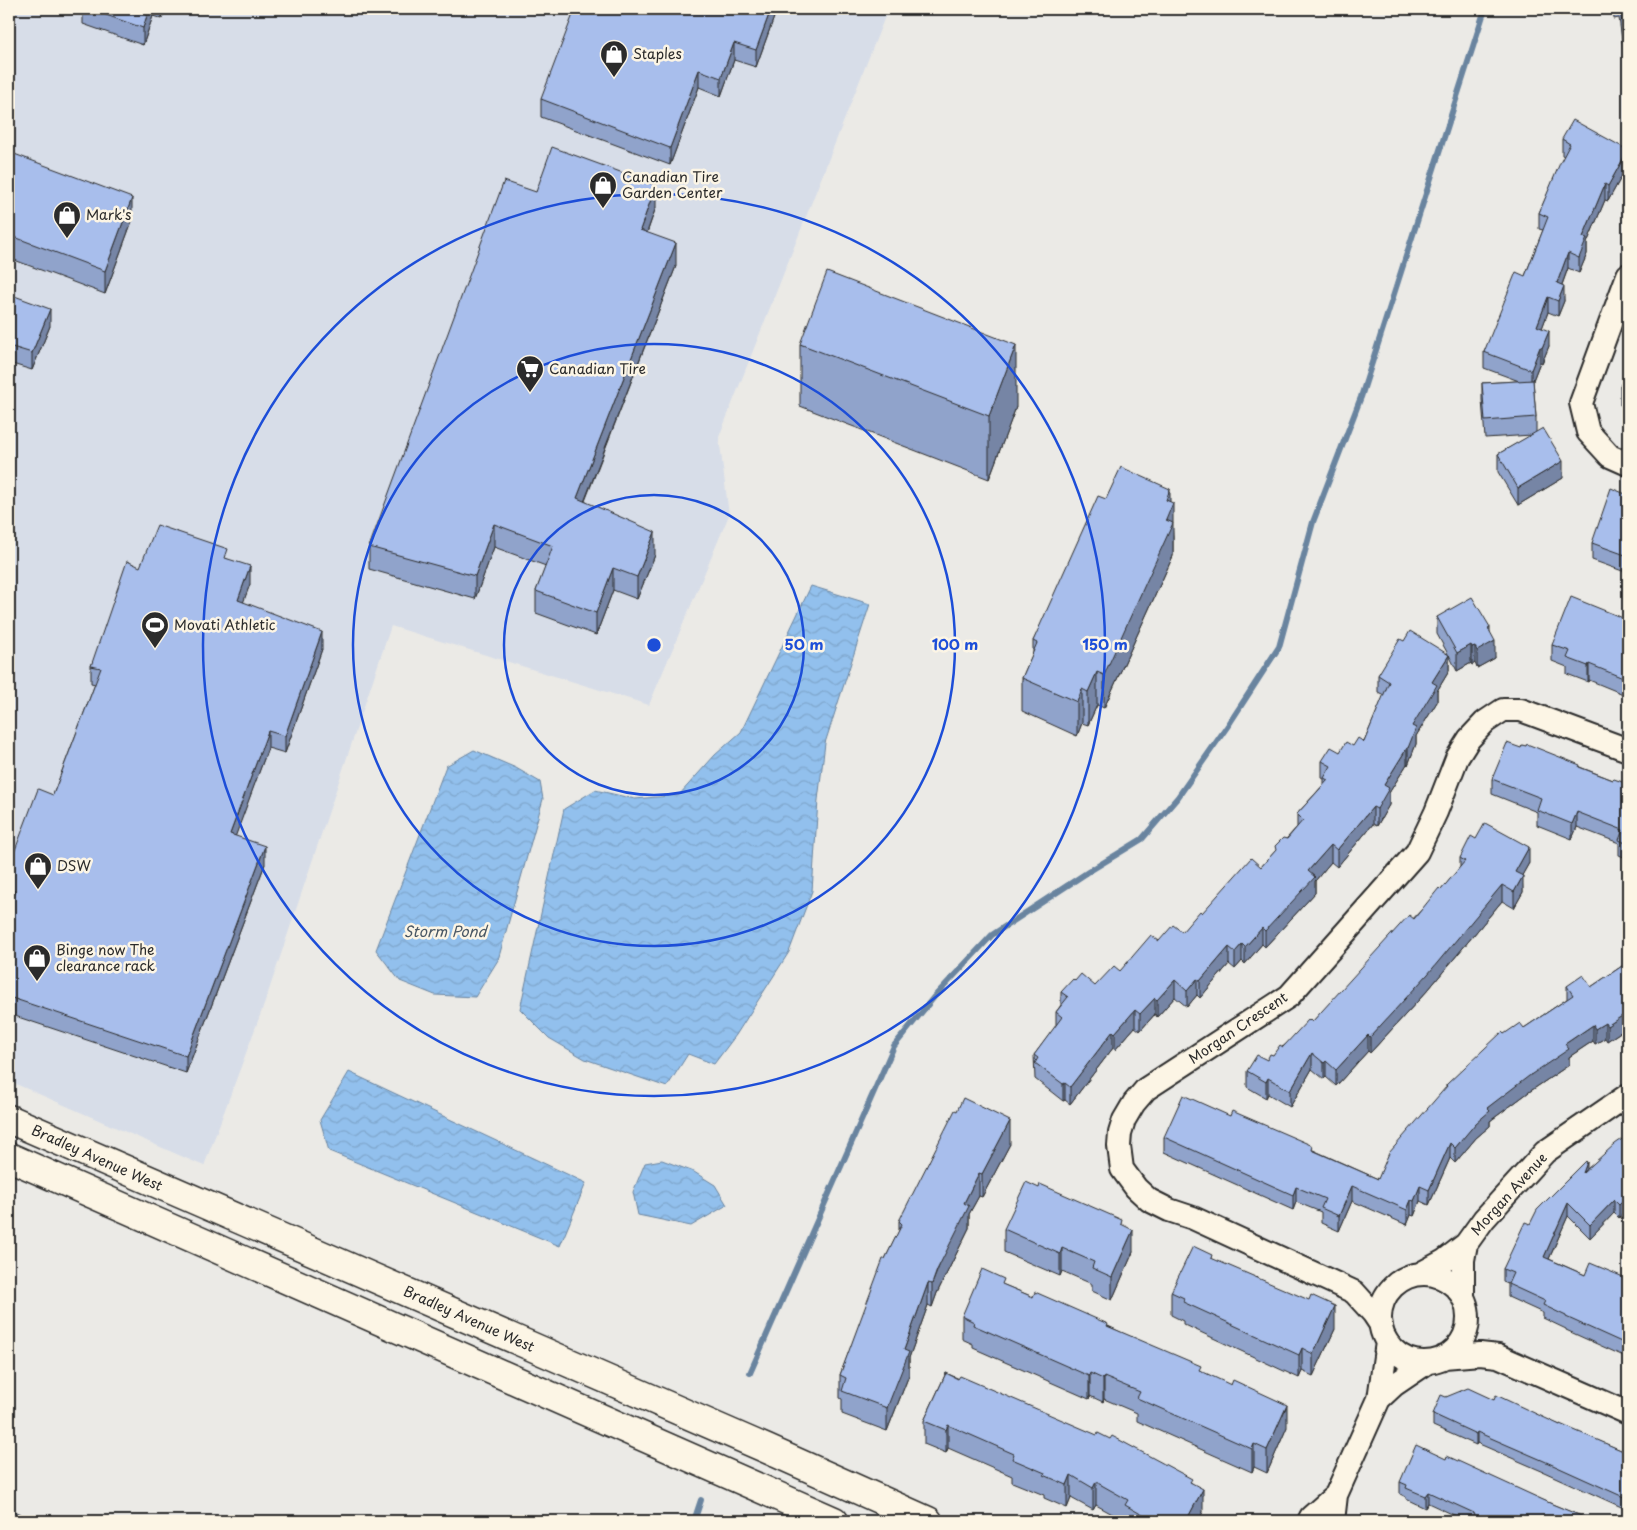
<svg xmlns="http://www.w3.org/2000/svg" width="1637" height="1530" font-family="'Playpen Sans',sans-serif">
<style>
.built{fill:#d7dde8}
.water{fill:url(#water-waves);stroke:#69849f}
.lines{fill:none;stroke-linecap:round;stroke-linejoin:round}
.stream{stroke:#69849f;stroke-width:6}
.minor-casing{stroke:#2b2b2b;stroke-width:26}
.secondary-casing{stroke:#2b2b2b;stroke-width:31}
.minor{stroke:#fcf5e5;stroke-width:22}
.secondary{stroke:#fcf5e5;stroke-width:28}
.wall{fill:#90a3cb;stroke:#2b2b2b}
.shaded-wall{fill:#7685a5;stroke:#2b2b2b}
.building{fill:#a8beec;stroke:#2b2b2b}
.ring{fill:none;stroke:#1d4ed8;stroke-width:2.5}
.labels{text-anchor:middle;stroke-width:5;stroke-linejoin:round;paint-order:stroke}
.poi-label{font-size:14px;fill:#2b2b2b;stroke:#fcf5e5;text-anchor:start}
.street-label{font-size:14px;fill:#2b2b2b;stroke:#fcf5e5}
.water-label{font-size:15px;font-style:italic;fill:#4a5865;stroke:#fcf5e5}
.centre{fill:#1d4ed8;stroke:#fcf5e5;stroke-width:2.5}
.ring-label{font-size:15px;text-anchor:middle;font-weight:bold;fill:#1d4ed8;stroke:#fcf5e5;stroke-width:5;stroke-linejoin:round;paint-order:stroke}
</style>
<defs>
<pattern id="water-waves" width="16" height="10" patternUnits="userSpaceOnUse" patternTransform="scale(1.25)"><rect width="16" height="10" fill="#92c0ed"/><path d="M0 5q4-4 8 0t8 0" fill="none" stroke="#7ea5cb"/></pattern>
</defs>
<rect width="100%" height="100%" fill="#ebeae6"/>
<filter id="ink" filterUnits="userSpaceOnUse"><feTurbulence type="fractalNoise" baseFrequency=".02" numOctaves="2"/><feDisplacementMap in="SourceGraphic" scale="10" xChannelSelector="R" yChannelSelector="G"/><feConvolveMatrix kernelMatrix="1 2 1 2 8 2 1 2 1" color-interpolation-filters="sRGB"/></filter>
<g filter="url(#ink)">
<path class="built" d="M9,9h879l-169,428 10,78 -80,190 -258,-79 -126,376 -61,164 -195,-85z"/>
<path class="water" d="M811,586l59,18 -45,139 -7,57 -6,91 -23,61 -53,83 -22,29 -26,-10 -21,33 -82,-28 -36,-21 -29,-29 44,-200 31,-19 40,9 44,-4 36,-40 26,-23z
M474,750l42,18 24,14 3,17 -45,161 -23,37 -40,-2 -35,-14 -24,-31 70,-184z
M349,1072l237,111 -26,63 -231,-95 -9,-31z
M662,1160l32,12 21,13 12,20 -36,21 -53,-11 -5,-23 12,-29z"/>
<g class="lines">
<path class="stream" d="M750,1373l144,-327 40,-49 58,-62 96,-63 54,-33 36,-42 51,-73 50,-77 34,-125 48,-125 124,-388
M694,1521l7,-21"/>
<g class="minor-casing">
<path id="minor" d="M1628,275l-47,128 7,29 22,24 18,8
M1420,1274l24,-13 22,-17 18,-25 61,-67 83,-57
M1380 1318a44 44 0 1 1 88 0a44 44 0 1 1-88 0Z
M1463,1298v-38l3,-16
M1381,1325l-8,-12 -19,-21 -161,-74 -24,-8 -20,-10 -13,-12 -14,-19 -3,-23 1,-13 4,-13 10,-17 12,-14 143,-93 128,-144 19,-40 21,-54 12,-19 16,-17 18,-12h18l107,40
M1444,1357l36,-3 18,2 130,57
M1379,1399l15,-14 34,-23
M1309,1521l2,-4 25,-22
M1333,1521l3,-26 43,-96 8,-57"/>
</g>
<g class="secondary-casing">
<path id="secondary" d="M9,1119l758,330 161,72
M9,1157l825,364"/>
</g>
<use href="#minor" class="minor"/>
<use href="#secondary" class="secondary"/>
</g>
<path class="wall" d="M83,9h82l-3,10 -9,-3 -10,29 -60,-21z
M777,9l-21,58 -22,-7 -13,36 -22,-9 -29,78 -129,-48v-18z
M1613,9h15v58l-5,-19 -4,-30 -5,1z
M1562,139l66,26 -20,36 -3,-1 -18,43v11l-8,19 -11,-5 -6,17 2,16 -6,15 -10,-4 -6,16 7,18 -7,17 -2,-1 -7,18 3,37v15l27,46 -45,27 -20,-33v-18l34,-19 -47,3 -3,-38v-17l37,-2 -35,-13v-16l41,-76 18,-46 -4,-1v-16l25,-57 -2,-1z
M9,152l123,69 -27,73 -96,-36z
M536,192l120,15 -9,26 29,33 -91,235 70,54 -18,44 -24,-9 -17,45 -60,-22v-22l10,-25 -52,-19 -19,52 -106,-30v-22z
M9,294l41,32 -18,44 -23,-7z
M800,344l216,63 -27,72 -189,-73z
M1628,366v42l-8,-3v-18z
M1628,495v78l-36,-13v-17z
M1106,499l64,3 3,34v20l-69,152 -7,-3 -9,20 -6,-2 -5,13 -55,-25v-33l11,-25v-12z
M228,559l22,25 -7,18 79,47 -37,104 -17,-5 -33,88 30,28 -79,209 -177,-59v-148l44,-71 42,-111 -4,-1v-17l49,-99z
M1437,617l53,15 5,26 -18,10 -2,-5 -3,2 -1,-2 -14,8 -8,-16v16l-12,20v11l-21,34v8l-8,21 -1,-1 -18,29v12l-12,21 -4,-2 -36,43 -6,-5 -16,19v12l-50,54 -3,-3 -17,20 -3,-3 -7,8 -6,-5 -29,34 -3,-3 -10,12 -12,-10 -18,20 -2,-3 -15,17 -5,-4 -20,23 -2,-2 -43,56 -5,-4 -2,1 -28,-22 -1,-24 22,-29v-14l5,-7v-13l14,-11 20,5 25,-15 39,-30 23,-9 20,-19 59,-46 36,-40v-13l27,-30v-5l-2,-1v-17l18,-9 24,-10 20,-47 -6,-3v-17l26,-34 44,13 -11,-20z
M1628,620v76l-39,-16 -1,2 -21,-8v-7l-15,-6v-16z
M1526,746l87,34 15,4v75l-9,-4v-12l-42,-16 -5,12 -35,-14v-13l-45,-18v-15l29,-31z
M1476,839l53,24 -7,12 1,17 -9,16 -12,-7 -74,89 -58,63 -2,-2 -32,35 -10,-9 -2,2 -12,-10 -22,38 -22,-13 -2,4 -19,-11v-16l20,-11 6,-5 39,-33 129,-132 19,-22v-10z
M1628,962v65l-21,14 -2,-3 -10,6 -2,-3 -24,16v8l-40,27 -39,29v5l-14,12 -21,25 -5,-5 -21,47 -9,-4 -6,15 -3,-1 -4,10 -55,-24 -13,30 -18,-8v-11l-25,-10 -3,8 -129,-58v-15l66,-21 83,34 65,29 68,-91v-3l58,-51 20,-6 43,-29v-13l24,1z
M1628,1135l-9,83 -5,-5 -24,25 -22,-22 -19,43 36,16 43,4v79l-62,-28v-1l-23,-11v-5l-35,-16v-13l-5,-2v-13l27,-45 57,-55z
M1010,1144l-28,53 -3,-1 -10,18v14l-32,65 -5,14 -4,-2 -19,53v17l-22,56 -45,-17v-15l-2,-1v-23l45,-116 14,-28v-10z
M1039,1188l83,37 11,27 -21,48 -20,-9v-7l-30,-13 -2,5 -56,-24v-23z
M1212,1259l123,70 -22,47 -11,-5 -3,7 -116,-54v-3l-12,-6v-23z
M1004,1285l29,12 75,29 93,45 86,56 -20,46 -13,-6 -2,5 -115,-51v-8l-33,-14 -1,3 -13,-6 -1,3 -116,-51v-4l-11,-5v-23z
M946,1373l246,110 11,29 -5,9h-73l-29,-16 -3,5 -22,-12 -4,10 -23,-10v-3l-32,-13v-6l-64,-28 -2,5 -22,-9v-23z
M1446,1397l48,3 66,25 68,28v57l-84,-38 -67,-29 -1,2 -43,-19v-12z
M1446,1459l106,45 40,17h-125l-39,-18 -3,5 -19,-9v-2l-6,-3v-12z"/>
<path class="shaded-wall" d="M149,9h4v7l-10,29v-17z
M162,9h3l-3,10z
M771,9h6l-21,58v-17z
M734,43v17l-13,36v-18z
M699,70v17l-29,78v-17z
M1628,150v15l-20,36v-15z
M1605,184v16l-18,43v11l-8,19v-15l4,-21z
M656,185v22l-16,45v-22z
M132,198v23l-27,73v-23z
M676,243v23l-99,254v-22z
M1568,253v15l-11,30v-15z
M1564,286v15l-6,15v-15z
M1548,297v15l-11,30v-16z
M50,309v17l-18,44v-17z
M1549,331v15l-7,17v-15z
M1016,345v62l-27,72v-63z
M1540,347v15l-9,23v-15z
M1563,461v17l-45,27v-17z
M1170,489v21l3,-7v53l-69,152v-33l62,-175z
M494,524v23l-19,52v-23z
M655,532v23l-18,44v-22z
M250,566v18l-12,33v-17z
M613,568v22l-17,45v-22z
M1490,627v17l5,-3v17l-18,10v-17l11,-23z
M322,632v17l-37,104v-17z
M1471,645v18l-14,8v-18z
M1475,646v17l-3,2v-18z
M1449,655v16l-12,20v11l-21,34v8l-8,21v-17l4,-22 20,-44z
M1589,664v16l-1,2v-16z
M1097,672v33l-9,20v-33z
M1082,689v34l-5,13v-34z
M268,731v17l-38,103v-17z
M1407,748v16l-18,29v12l-12,21v-17l7,-24z
M1373,807v17l-36,43v-17z
M1577,812v15l-5,12v-15z
M1331,845v17l-16,19v12l-50,54v-16l43,-60z
M265,846v18l-79,209v-17z
M1529,847v16l-14,25v-16z
M1523,876v16l-9,16v-16z
M1502,885v16l-74,89 -58,63v-16z
M1262,928v16l-17,20v-17z
M1242,944v17l-7,8v-17z
M1229,947v17l-29,34v-17z
M1197,979v16l-10,12v-16z
M1175,980v17l-18,20v-17z
M1155,998v16l-15,17v-17z
M1135,1010v17l-20,23v-17z
M1628,1012v15l-21,14v-15z
M1605,1023v15l-10,6v-15z
M1593,1025v16l-24,16v8l-40,27 -39,29v5l-14,12 -21,25v-15l32,-40 78,-64z
M1113,1031v17l-43,56v-17z
M1368,1035v16l-32,35v-16z
M1312,1053v16l-22,38v-16z
M1326,1061v16l-2,2v-16z
M1268,1078v16l-2,4v-16z
M1065,1083v17l-2,1v-17z
M1010,1121v23l-28,53v-23z
M1450,1143v15l-21,47v-15z
M1587,1162v13l-4,-2z
M979,1173v23l-10,18v14l-32,65 -5,14v-23l32,-81z
M1352,1186v15l-13,30v-15z
M1420,1186v15l-6,15v-15z
M1296,1187v15l-3,8v-15z
M1628,1196v13l-9,9v-13z
M1411,1200v15l-4,10v-15z
M1614,1200v13l-24,25v-13z
M1568,1203v13l-24,54v-13z
M1133,1230v22l-21,48v-23z
M1062,1248v23l-2,5v-22z
M928,1283v22l-19,53v17l-22,56v-23l17,-58z
M1335,1306v23l-22,47v-22z
M1302,1348v23l-3,7v-23z
M1090,1373v23l-1,3v-23z
M1104,1377v22l-1,3v-23z
M1287,1405v22l-20,46v-23z
M948,1425v23l-2,5v-23z
M1477,1432v11l-1,2v-11z
M1254,1444v23l-2,5v-23z
M1071,1475v23l-4,10v-23z
M1096,1482v23l-3,5v-22z
M1203,1489v23l-5,9h-12z
M1428,1492v11l-3,5v-12z"/>
<path class="building" d="M89,9h60l-6,19z
M575,9h196l-15,41 -22,-7 -13,35 -22,-8 -29,78 -129,-49z
M1620,9h8v41l-5,-20z
M1573,120l55,30 -20,36 -3,-2 -22,53 4,1 -8,20 -11,-5 -11,30 7,3 -6,15 -10,-4 -11,29 12,5 -7,17 -2,-1 -9,23 -47,-18 32,-80 9,4 23,-59 -9,-4 21,-50 10,-19 -8,-5z
M552,147l104,38 -16,45 36,13 -99,255 78,34 -18,45 -24,-9 -17,45 -60,-22 17,-45 -59,-22 -19,52 -106,-29 135,-366 32,11z
M9,152l123,46 -27,73 -96,-36z
M827,272l189,73 -27,71 -189,-72z
M9,294l41,15 -18,44 -23,-7z
M1628,366v25l-8,-4z
M1533,380l3,37 -51,4 -3,-38z
M1543,428l20,33 -45,27 -20,-34z
M1121,467l49,22 -4,11 7,3 -7,17 7,3 -69,152 -7,-3 -9,20 -6,-3 -5,13 -55,-24 15,-35 -4,-2 65,-145 8,3z
M1611,488l17,7v61l-36,-13z
M157,525l71,24 -3,9 25,8 -12,34 84,32 -37,104 -17,-5 -38,103 35,12 -79,210 -177,-59v-89l6,-17 -6,-2v-23l29,-77 15,6 48,-127 -10,-2 36,-105 13,6z
M1472,597l18,30 -2,1 7,13 -18,10 -2,-5 -3,1 -1,-2 -14,8 -20,-36z
M1571,597l57,23v60l-39,-16 -1,2 -21,-8 3,-7 -18,-6z
M1410,631l39,24 -17,27 5,3 -25,41 4,2 -8,20h-1l-23,37 5,3 -12,21 -4,-2 -36,43 -6,-5 -23,26 7,6 -50,54 -3,-3 -17,19 -3,-3 -7,8 -6,-5 -29,34 -3,-2 -10,12 -12,-11 -18,20 -2,-2 -15,16 -5,-4 -20,23 -2,-2 -43,56 -5,-4 -2,1 -28,-21 3,-5 -4,-3 28,-38 -6,-5 12,-15 -7,-5 12,-13 2,2 6,-7 14,12 19,-20 6,5 31,-36 8,6 14,-16 9,7 18,-21 2,2 49,-55 10,9 15,-17 -1,-4 8,-8 4,1 16,-19 -6,-6 31,-34 -4,-2 7,-12 -9,-5 9,-14 9,5 6,-10 7,4 5,-8 6,4 25,-60 -11,-7 22,-36 4,2z
M1507,743l14,5 1,-3 4,1 1,-2 53,21 -1,2 34,13 1,-1 14,5v60l-9,-4 4,-10 -46,-18 -5,12 -35,-14 4,-12 -49,-19z
M1485,823l44,24 -14,25 8,4 -9,16 -12,-7 -74,89 -58,63 -2,-2 -32,35 -10,-9 -2,2 -12,-10 -22,38 -22,-13 -2,4 -19,-11 10,-16 10,5 3,-6 3,1 7,-10 3,2 26,-28 3,3 97,-107 5,4 25,-31 2,2 24,-29 -5,-3 11,-22 5,3z
M1628,962v50l-21,14 -2,-3 -10,6 -2,-4 -28,19 4,5 -40,27 -42,32 3,3 -14,12 -21,25 -5,-5 -21,47 -9,-4 -6,15 -3,-1 -4,10 -55,-24 -13,30 -18,-8 4,-9 -29,-12 -3,8 -129,-58 19,-42 47,21 2,-5 81,35 -1,4 66,29 11,-26 58,-67 -1,-1 56,-53 2,2 16,-11 4,5 49,-33 -6,-9 16,-11 8,12z
M963,1098l47,23 -28,53 -3,-1 -15,30 5,3 -32,64 -5,14 -4,-1 -24,67 5,2 -22,56 -45,-17 4,-13 -6,-3 43,-116h2l17,-35 -3,-3 56,-111 2,1z
M1628,1135v61l-9,9 -5,-5 -24,25 -22,-22 -24,54 41,18 5,-12 38,16v66l-62,-28v-1l-23,-11 2,-4 -37,-17 5,-11 -10,-4 22,-47 5,2 7,-14 49,-49 1,1 -4,11 32,-29z
M1026,1182l13,6 1,-4 82,36 -1,4 12,6 -21,47 -20,-9 2,-6 -32,-14 -2,6 -56,-25z
M1193,1246l19,9 -1,3 98,42 2,-5 24,11 -22,48 -11,-6 -3,7 -116,-53 1,-4 -13,-6z
M982,1269l22,10 -2,5 31,13 2,-5 73,32 -1,2 94,40 -2,4 32,15 2,-5 54,25 -20,45 -13,-6 -2,5 -115,-51 3,-6 -36,-15 -1,2 -13,-6 -1,3 -116,-51 1,-3 -12,-6z
M946,1373l12,6 2,-3 137,59 1,-2 12,6 2,-3 80,43 -2,3 13,7 -17,32h-33l-28,-16 3,-5 -32,-18 -3,6 -22,-13 -4,10 -23,-10 1,-2 -33,-14 2,-5 -66,-29 -2,5 -22,-9z
M1468,1388l26,12 2,-5 64,30v-1l68,29v46l-84,-38 -67,-29 -1,2 -43,-20 8,-19 5,2z
M1416,1445l30,14 1,-3 105,48 27,11 13,6h-105l-14,-6 1,-2 -46,-21 -3,4 -19,-8 1,-3 -7,-3z
M9,1509l27,12h-27z"/>
</g>
<g class="ring">
<circle cx="654" cy="645" r="150"/>
<circle cx="654" cy="645" r="301"/>
<circle cx="654" cy="645" r="451"/>
</g>
<defs>
<g id="shop-pin" transform="scale(1.4375)"><path d="M0 17L-7.5 6A9.5 9.5 0 1 1 7.5 6Z" fill="#2b2b2b" stroke="#fcf5e5"/><path d="M-5-2.5h2.3a2.7 3.5 0 0 1 5.4 0H5L5.5 6h-11ZM-1.5-2.5h3a1.5 2.3 0 0 0-3 0Z" fill="#fff"/></g>
<g id="supermarket-pin" transform="scale(1.4375)"><path d="M0 17L-7.5 6A9.5 9.5 0 1 1 7.5 6Z" fill="#2b2b2b" stroke="#fcf5e5"/><path d="M-6-5.5h2.5l.6 2H6L4.5 2H-2.5L-4.4-4H-6ZM-1.5 3.2a1.3 1.3 0 1 0 .1 0ZM3 3.2a1.3 1.3 0 1 0 .1 0Z" fill="#fff"/></g>
<g id="stadium-pin" transform="scale(1.4375)"><path d="M0 17L-7.5 6A9.5 9.5 0 1 1 7.5 6Z" fill="#2b2b2b" stroke="#fcf5e5"/><path d="M0-5a6.5 5 0 1 0 0 10a6.5 5 0 1 0 0-10ZM-3.5-1.8h7v3.6h-7Z" fill="#fff"/></g>
</defs>
<g fill-rule="evenodd">
<use href="#shop-pin" x="614" y="54"/>
<use href="#shop-pin" x="603" y="185"/>
<use href="#shop-pin" x="67" y="215"/>
<use href="#supermarket-pin" x="530" y="369"/>
<use href="#stadium-pin" x="155" y="625"/>
<use href="#shop-pin" x="38" y="866"/>
<use href="#shop-pin" x="37" y="958"/>
</g>
<g class="labels">
<g class="poi-label">
<text x="633" y="59">Staples</text>
<text x="622" y="182">Canadian Tire<tspan x="622" dy="16">Garden Center</tspan></text>
<text x="86" y="220">Mark's</text>
<text x="549" y="374">Canadian Tire</text>
<text x="174" y="630">Movati Athletic</text>
<text x="57" y="871">DSW</text>
<text x="56" y="955">Binge now The<tspan x="56" dy="16">clearance rack</tspan></text>
</g>
<g class="street-label">
<text transform="translate(1238 1028) rotate(-34)" y="5">Morgan Crescent</text>
<text transform="translate(97 1158) rotate(24)" y="5">Bradley Avenue West</text>
<text transform="translate(1509 1194) rotate(-48)" y="5">Morgan Avenue</text>
<text transform="translate(469 1319) rotate(24)" y="5">Bradley Avenue West</text>
</g>
<g class="water-label">
<text x="445" y="937">Storm Pond</text>
</g>
</g>
<circle cx="654" cy="645" r="8" class="centre"/>
<g class="ring-label">
<text x="804" y="650">50 m</text>
<text x="955" y="650">100 m</text>
<text x="1105" y="650">150 m</text>
</g>
<rect width="1637" height="1530" fill="none" stroke="#fcf5e5" stroke-width="30"/>
<rect x="15" y="15" width="1607" height="1500" fill="none" stroke="#2b2b2b" stroke-width="2" filter="url(#ink)"/>
</svg>
